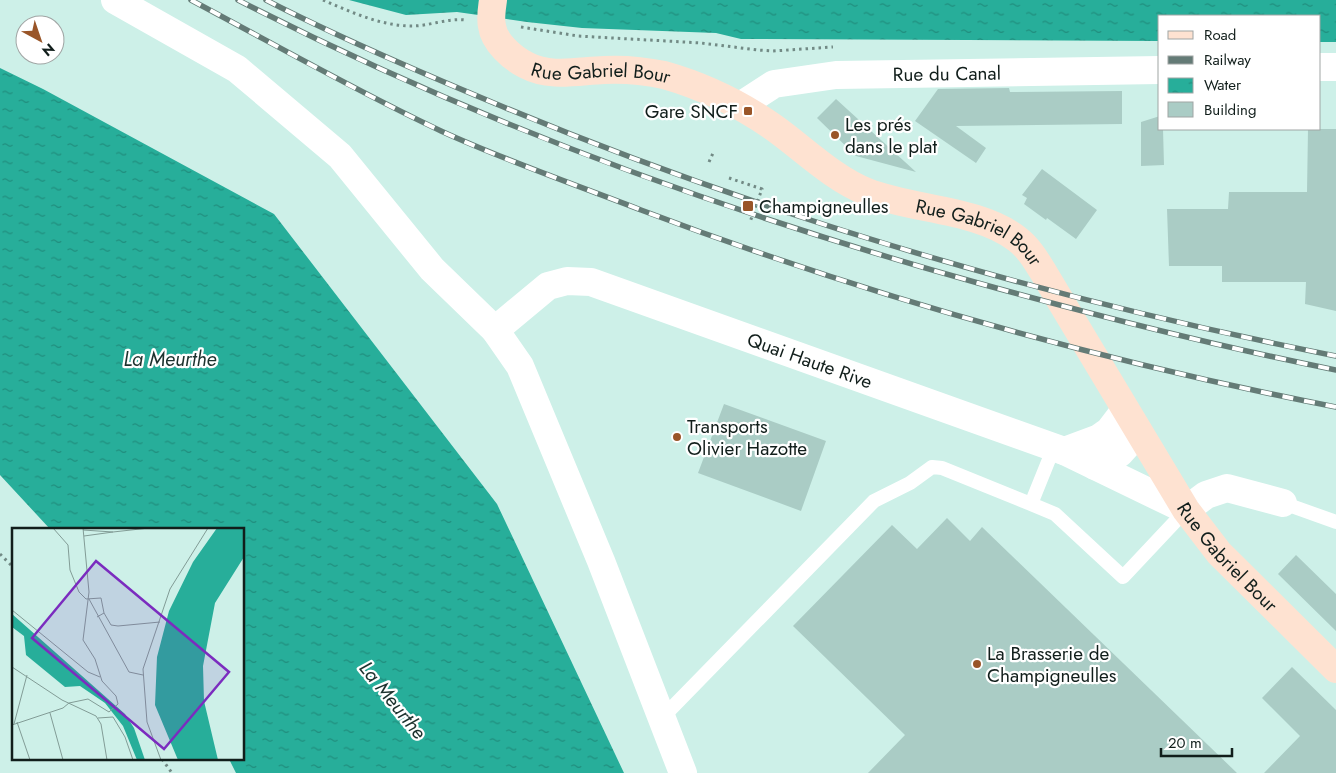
<svg xmlns="http://www.w3.org/2000/svg" width="1336" height="773" font-family="Jost,sans-serif">
<style>
.water{fill:url(#water-ripples)}
.building{fill:#aaccc5}
.lines{fill:none;stroke-linecap:round;stroke-linejoin:round}
.path{stroke:#728a85;stroke-width:3;stroke-dasharray:2.5 4;stroke-linecap:butt}
.service{stroke:#fff;stroke-width:14}
.minor{stroke:#fff;stroke-width:28}
.secondary{stroke:#fee2d1;stroke-width:28}
.rail-casing{stroke:#647b76;stroke-width:5.5}
.rail{stroke:#fff;stroke-width:4;stroke-dasharray:11;stroke-linecap:butt}
.poi-dot{fill:#995528;stroke:#fff;stroke-width:2}
.labels{text-anchor:middle;stroke-width:4.5;stroke-linejoin:round;paint-order:stroke}
.street-label{font-size:19px;fill:#111e1b;stroke:#fff}
.poi-label{font-size:19px;fill:#111e1b;stroke:#fff;text-anchor:start}
.water-label{font-size:20px;font-style:italic;fill:#1d322e;stroke:#fff}
.inset-road{fill:none;stroke:#829c96;stroke-width:1}
.view{fill:#7b2cbf;fill-opacity:0.15;stroke:#7b2cbf;stroke-width:2.5}
.inset-edge{fill:none;stroke:#111e1b;stroke-width:2.5}
</style>
<defs>
<pattern id="water-ripples" width="26" height="14" patternUnits="userSpaceOnUse" patternTransform="scale(1.25)"><rect width="26" height="14" fill="#27ae9a"/><path d="M2 4q2-2 4 0t4 0M15 11q2-2 4 0t4 0" fill="none" stroke="#208d7d"/></pattern>
</defs>
<rect width="100%" height="100%" fill="#cdf0e8"/>
<path class="water" d="M349,0h987v42h-16v-26h-160v25l-419,-2 -25,-6 -134,-5 -55,-6 -70,-10 -51,3z
M0,68l43,21 231,125 223,290 127,269h-388l-7,-14h15v-230h-194l-50,-54z"/>
<path class="building" d="M1009,88l1,4 112,-1v33l-166,2 30,22 -10,15 -61,-42 23,-32z
M836,99l80,73 -60,-16 -39,-38z
M1160,116v13h3l1,36 -23,1v-44z
M1308,129h28v182l-31,-7 1,-22h-84v-16h-53l-2,-57h61l1,-17h78z
M1042,169l55,41 -21,29 -29,-21 -1,2 -22,-16 3,-6 -5,-3z
M724,404l102,37 -25,70 -103,-38z
M947,518l23,23 12,-14 255,246h-369l37,-38 -112,-109 99,-101 25,24z
M1296,555l40,39v37l-58,-57z
M1292,667l44,43v63h-72l36,-37 -38,-38z"/>
<g class="lines">
<path class="path" d="M323,0c28,12 58,26 89,26 17,0 36,-8 53,-6
M521,27l57,9 123,7 57,7 15,1 60,-4
M709,162l4,-9
M729,178l33,11 -12,33
M0,554l14,14
M162,759l10,14"/>
<path class="service" d="M1054,447l-23,57 24,10 68,63 63,-67
M1283,503l53,19
M660,720l214,-219 36,-18 22,-16 10,1 89,36"/>
<g class="minor">
<path d="M115,0l122,69 103,87 92,113 63,61 25,36 81,195 82,212"/>
<path d="M1320,67h16"/>
<path id="s1" d="M740,106l34,-22 62,-9 324,-5"/>
<path id="s2" d="M495,330l53,-44 19,-5 24,1 473,169 122,59 20,-15 21,-7 56,15"/>
<path d="M1064,451l35,-13 10,-7 16,-21"/>
<path d="M1095,466l25,-13 18,-20"/>
</g>
<path class="secondary" id="s3" d="M493,0c-1,8 -3,18 -1,26 2,16 20,32 34,39 24,13 52,6 78,5 20,-1 41,1 60,5 39,11 76,29 109,52 31,22 58,50 94,65 45,18 112,17 150,47 13,10 20,23 28,36l141,235 33,43 117,116"/>
<g class="rail-casing">
<path id="rail" d="M191,0c83,44 165,91 250,131 65,30 133,53 200,79 225,85 458,151 695,197
M238,0c236,121 485,212 740,283 119,33 238,63 358,87
M266,0c74,38 151,71 228,103 270,113 554,196 842,253"/>
</g>
<use href="#rail" class="rail"/>
</g>
<g class="poi-dot">
<rect x="743" y="106" width="10" height="10" rx="2.5"/>
<circle cx="835" cy="135" r="5"/>
<rect x="742" y="200" width="12" height="12" rx="2.5"/>
<circle cx="677" cy="437" r="5"/>
<circle cx="977" cy="664" r="5"/>
</g>
<g class="labels">
<g class="street-label">
<text dy="7" stroke="none"><textPath href="#s3" startOffset="156">Rue Gabriel Bour</textPath></text>
<text dy="7" stroke="none"><textPath href="#s1" startOffset="214">Rue du Canal</textPath></text>
<text dy="7" stroke="none"><textPath href="#s3" startOffset="576">Rue Gabriel Bour</textPath></text>
<text dy="7" stroke="none"><textPath href="#s2" startOffset="345">Quai Haute Rive</textPath></text>
<text dy="7" stroke="none"><textPath href="#s3" startOffset="996">Rue Gabriel Bour</textPath></text>
</g>
<g class="poi-label">
<text x="738" y="118" text-anchor="end">Gare SNCF</text>
<text x="845" y="131">Les prés<tspan x="845" dy="22">dans le plat</tspan></text>
<text x="759" y="213">Champigneulles</text>
<text x="687" y="433">Transports<tspan x="687" dy="22">Olivier Hazotte</tspan></text>
<text x="987" y="660">La Brasserie de<tspan x="987" dy="22">Champigneulles</tspan></text>
</g>
<g class="water-label">
<text x="170" y="366">La Meurthe</text>
<text transform="translate(393 700) rotate(51)" y="7">La Meurthe</text>
</g>
</g>
<g transform="translate(12 528)">
<rect width="232" height="232" fill="#cdf0e8"/>
<path d="M205,0h28l-1,29 -29,46 -12,63 1,35 14,59h-40l-23,-55 2,-48 12,-46 24,-49zM0,86l113,100 9,14 11,32h-8l-14,-34 -18,-23 -25,-17 -15,1 -39,-32 -2,-19 -12,-9z" fill="#27ae9a"/>
<path class="inset-road" d="M41,0l15,17 2,25 9,22 7,7 15,-1 3,15 -7,4M71,2l30,2 -29,4M101,4l36,-4M77,71l40,73 14,3M0,82l76,62 12,5M92,85l7,12 7,1 42,-4M0,139l50,33 34,16 5,8 6,36M57,175l19,-4 21,13 9,-8 -2,-8 -14,-15 -7,-22 -12,-19 6,-48 -6,-64M38,185l13,47M86,190l15,-1 12,20 8,23M5,194l13,38M2,196l13,-49M0,197l51,-17 6,-5M149,232l-14,-38 -4,-53 27,-80 38,-61"/>
<path class="view" d="M84,33l133,111 -65,77 -132,-111z"/>
<rect width="232" height="232" class="inset-edge"/>
</g>
<rect x="1158" y="15" width="162" height="115" fill="#ffffff" stroke="#a0a5a4"/>
<rect x="1168" y="31" width="25" height="8" fill="#fee2d1" stroke="#a0a5a4"/>
<text x="1204" y="40" font-size="15" fill="#111e1b">Road</text>
<rect x="1168" y="56" width="25" height="8" fill="#647b76" stroke="#a0a5a4"/>
<text x="1204" y="65" font-size="15" fill="#111e1b">Railway</text>
<rect x="1168" y="78" width="25" height="15" fill="url(#water-ripples)" stroke="#a0a5a4"/>
<text x="1204" y="90" font-size="15" fill="#111e1b">Water</text>
<rect x="1168" y="102" width="25" height="15" fill="#aaccc5" stroke="#a0a5a4"/>
<text x="1204" y="115" font-size="15" fill="#111e1b">Building</text>
<g transform="translate(40 40) rotate(140)"><circle r="24" fill="#ffffff" stroke="#a0a5a4"/>
<path d="M0-4L9 19L0 12L-9 19Z" fill="#995528"/>
<text y="-8" font-size="14" font-weight="bold" text-anchor="middle" fill="#111e1b">N</text>
</g>
<path d="M1161 748v8h71v-8" fill="none" stroke="#111e1b" stroke-width="2.5"/>
<text x="1168" y="748" font-size="15" fill="#111e1b" stroke="#ffffff" stroke-width="4" paint-order="stroke">20 m</text>
</svg>
